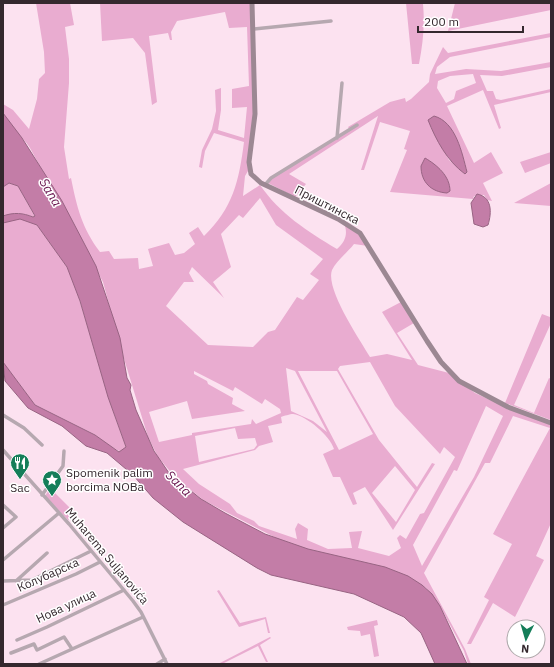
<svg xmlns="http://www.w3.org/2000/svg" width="554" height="667" font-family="'IBM Plex Sans',sans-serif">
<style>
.green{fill:#e9acd0;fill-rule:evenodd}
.water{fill:#c37da7;stroke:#986483}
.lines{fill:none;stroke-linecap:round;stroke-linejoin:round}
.street{stroke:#b6a8b0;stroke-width:3.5}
.secondary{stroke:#9c8893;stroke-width:5}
.labels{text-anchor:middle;stroke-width:3;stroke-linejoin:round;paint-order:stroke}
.street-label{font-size:12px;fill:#34282e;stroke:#fff}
.poi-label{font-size:12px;fill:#34282e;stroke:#fff;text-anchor:start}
.water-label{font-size:13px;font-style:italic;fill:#69154f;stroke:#fff}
</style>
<rect width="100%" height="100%" fill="#fce2f0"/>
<path class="green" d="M36,3h34l4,22 -9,2 4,32v24l-5,64 5,32 2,-1c6,30 11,50 29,74l9,-1 5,8 24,-1 1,11 14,-3 -5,-17 21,-6 6,12 9,-2 11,-9 -6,-11 9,-6 6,9c29,-28 35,-55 40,-94l-30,-9 -9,18 -3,17 -3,-1 3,-17 10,-21 4,-18 -1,-21 6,-2v22l-3,20 26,8 3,-31 -15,1v-19l17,-3 -2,-59 -18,1 -4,-16 -48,9 -6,11 1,8h-2l-2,-7 -19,3 8,66 -5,3 -7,-52 -12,-15 -31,3 -2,-38h151l3,103 -6,65 -3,5 -2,20 17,-11c20,29 47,46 77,64 9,-8 11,-16 7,-26l13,8 11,15 -14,-2c-6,8 -18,17 -22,26 -7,19 28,70 38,87l17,-3 25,6 -30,-48 19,-10 13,21 -17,10 21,32 31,8 26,20 37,17 39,13v100l-15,33 8,4 -29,57 -22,-14 -22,41h-4l22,-44 -5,-3 28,-53 -19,-10 57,-106 -37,-12 -23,47h-5l-61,110 41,76 6,15h-3l-4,-13 -23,-43 -15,-20 -20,-11 -25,-10 -78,-18 -23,-9 -77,-40 -29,-24 -16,-19 -10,-20 -27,-88 -18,-67 -73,-134c-11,-18 -27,-18 -27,-44l10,6 16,19 8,-30 2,-20 6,-6 -1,-21zM260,198l16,27 47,34 -13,15 9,6 -16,20 -6,-3 -22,33 -7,2 -15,15 -45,-2 -42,-39 18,-24h10l-5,-9 3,-6 32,31 -11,-16 18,-15 -10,-33 18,-19 4,3zM370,362l25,44 45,48 4,-7 11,10 -31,56 -4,1 -14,25 -6,-4 -3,3 4,10 -12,8 -31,-8 4,-17 -13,1 3,16 -24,1 -21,-9 1,-11 -10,-6 -3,6 2,10 -38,-13 -5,-5 -17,-8 -7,-9 -31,-20 -16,-15 72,-19 4,-4 14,-4 -5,-16 14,-3 -1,-6c3,-1 9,-3 12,-3 14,2 37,22 41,35l-11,5 10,23h7l13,28 4,-1 -4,-11 12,-6 28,43 42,-66 -3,-1 -15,24 -38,-47 -41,-71 2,-3zM286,368l9,3 32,61 -14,-11 -22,-10zM194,371l39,20 2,-4 27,17 3,-5 15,10 1,4 -25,11 -4,-5 -1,5 -59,9v2l-33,7 -10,-30 38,-11 5,18 53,-8 -13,-7 1,-6 -25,-14 -1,-3 -13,-7zM298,371h39l36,63 -34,16zM486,406l17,10 -29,61 -52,89 -9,-21 41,-75 3,1zM235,428l3,11 17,-1 2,7 -3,4 -55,13 -4,-26zM395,466l20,24 -19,32 -24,-29z
M406,3h20l-3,1c2,21 0,39 -4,60h-7z
M455,3h96v7l-103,21z
M551,33v4l-101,20 -13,10 -2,7 31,-5 35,2 50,-9v5l-49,9 -22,-1 7,16h6l3,8 5,1 50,-11v3l-57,13 7,23 -2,1 -16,-39 -36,16 27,57 17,-11 12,21 -20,10 9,18 -5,-1 -3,-5 -10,1 -1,3 -83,-7 17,-42 -3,-1 6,-18 -30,-9 -16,48h-3l17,-54 -89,58 17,10 -11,13 -27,-14 5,-6 77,-47 -2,-3 42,-25 15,-4 1,4 5,-3 18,-17 1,-8 13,-27 5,6zM473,74l3,9 -20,8 -2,8 -8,4 -9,-15 1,-7 12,-5zM428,120l39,52 -2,2 -16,-14z
M551,152v11l-26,10 -5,-11z
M9,183l9,3 17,31 -17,-4 -15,3v-29z
M551,183v23l-37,-3z
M7,217l24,3 6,5 30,42 7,15 41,135 11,30 -5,5 -13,-7 -13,-10 -60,-30 -32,-43v-144z
M542,314l8,3 1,-3v9l-37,82 20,8 15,-35 2,1v41l-46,-17z
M50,488l27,27 -9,5 -23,-24z
M219,590l21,33 26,-6 4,16h-2l-3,-14 -26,8 -22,-36z
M377,620l1,5 -4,1 5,30 -5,1 -4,-23 -9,2 -1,-5 -12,-1 -1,-3z
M270,637l1,1 -11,7 8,17h-2l-8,-16 -36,18h-4z"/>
<path class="water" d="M3,113l19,25 40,63 34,65 24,72 7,40 4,7 -1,5 6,20 18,41 15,22 32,26 24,14 40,21 43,15 77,18 23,9 14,9 10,9 8,12 27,58h-32l-14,-31 -17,-16 -50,-23 -83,-19 -14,-7 -74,-46 -30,-24 -20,-23 -26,-22 -21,-7 -24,-20 -34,-18 -23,-27 -2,-19 32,43 60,30 24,17 7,-5 -18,-50 -28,-96 -13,-34 -30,-42 -17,-6 -17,4v-7c11,-4 20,-3 30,1l2,-1 -17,-30 -9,-3 -6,4z
M434,116c22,6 28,37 33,56l-2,2c-18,-13 -29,-34 -37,-54z
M425,158c12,7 25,18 25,33l-3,2c-16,-1 -26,-11 -26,-27z
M477,194c15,3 15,18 11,31l-5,2 -9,-3 -3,-21z"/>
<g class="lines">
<path class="street" d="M254,29l77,-8
M337,138l5,-55
M265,185l6,-7 86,-53
M3,415l21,13 18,17
M3,450l66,74 64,77 8,11 26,52
M42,495l21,-29 1,-15
M3,505l13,12 -13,11
M3,560l56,-47
M3,581l29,-1 59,-29
M16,581l31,-28
M3,605l73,-31 24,-12
M17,640l30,-13 77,-37
M11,653l23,-9 3,6 27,-13 8,12
M39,664l104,-47
M157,664l8,-5"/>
<path class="secondary" d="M252,3l3,111 -6,48 2,12 10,9 77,36 22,14 67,108 14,21 18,19 49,26 43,16"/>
</g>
<defs>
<g id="restaurant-pin" transform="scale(1)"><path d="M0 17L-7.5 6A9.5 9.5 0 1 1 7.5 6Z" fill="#147e59" stroke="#fff"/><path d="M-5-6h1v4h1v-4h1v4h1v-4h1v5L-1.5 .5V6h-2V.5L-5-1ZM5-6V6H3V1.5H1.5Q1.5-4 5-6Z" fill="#fff"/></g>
<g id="sight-pin" transform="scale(1)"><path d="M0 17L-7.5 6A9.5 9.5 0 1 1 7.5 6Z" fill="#147e59" stroke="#fff"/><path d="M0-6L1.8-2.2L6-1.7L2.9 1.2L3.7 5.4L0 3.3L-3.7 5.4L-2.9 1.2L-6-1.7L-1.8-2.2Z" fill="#fff"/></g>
</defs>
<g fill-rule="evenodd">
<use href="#restaurant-pin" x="20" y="463"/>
<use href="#sight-pin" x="52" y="480"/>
</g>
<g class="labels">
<g class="street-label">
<text transform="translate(327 205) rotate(27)" y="4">Приштинска</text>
<text transform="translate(107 556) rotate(50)" y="4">Muharema Suljanovića</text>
<text transform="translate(48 575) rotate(-24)" y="4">Колубарска</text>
<text transform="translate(66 606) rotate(-25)" y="4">Нова улица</text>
</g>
<g class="poi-label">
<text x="66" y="477">Spomenik palim<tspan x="66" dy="14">borcima NOBa</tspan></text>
<text x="20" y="492" text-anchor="middle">Sac</text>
</g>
<g class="water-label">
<text transform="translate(51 192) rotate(59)" y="5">Sana</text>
<text transform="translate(179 483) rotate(45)" y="5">Sana</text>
</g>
</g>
<rect width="554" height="667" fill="none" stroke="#34282e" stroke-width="8"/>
<g transform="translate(526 639) rotate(185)"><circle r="19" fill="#ffffff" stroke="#aea9ab"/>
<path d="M0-3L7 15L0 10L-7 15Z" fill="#147e59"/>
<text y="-6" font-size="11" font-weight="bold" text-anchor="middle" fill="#34282e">N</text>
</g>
<path d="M418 26v6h105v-6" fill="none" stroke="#34282e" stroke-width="2"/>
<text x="424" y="26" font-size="12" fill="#34282e" stroke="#ffffff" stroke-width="3" paint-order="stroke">200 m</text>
</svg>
